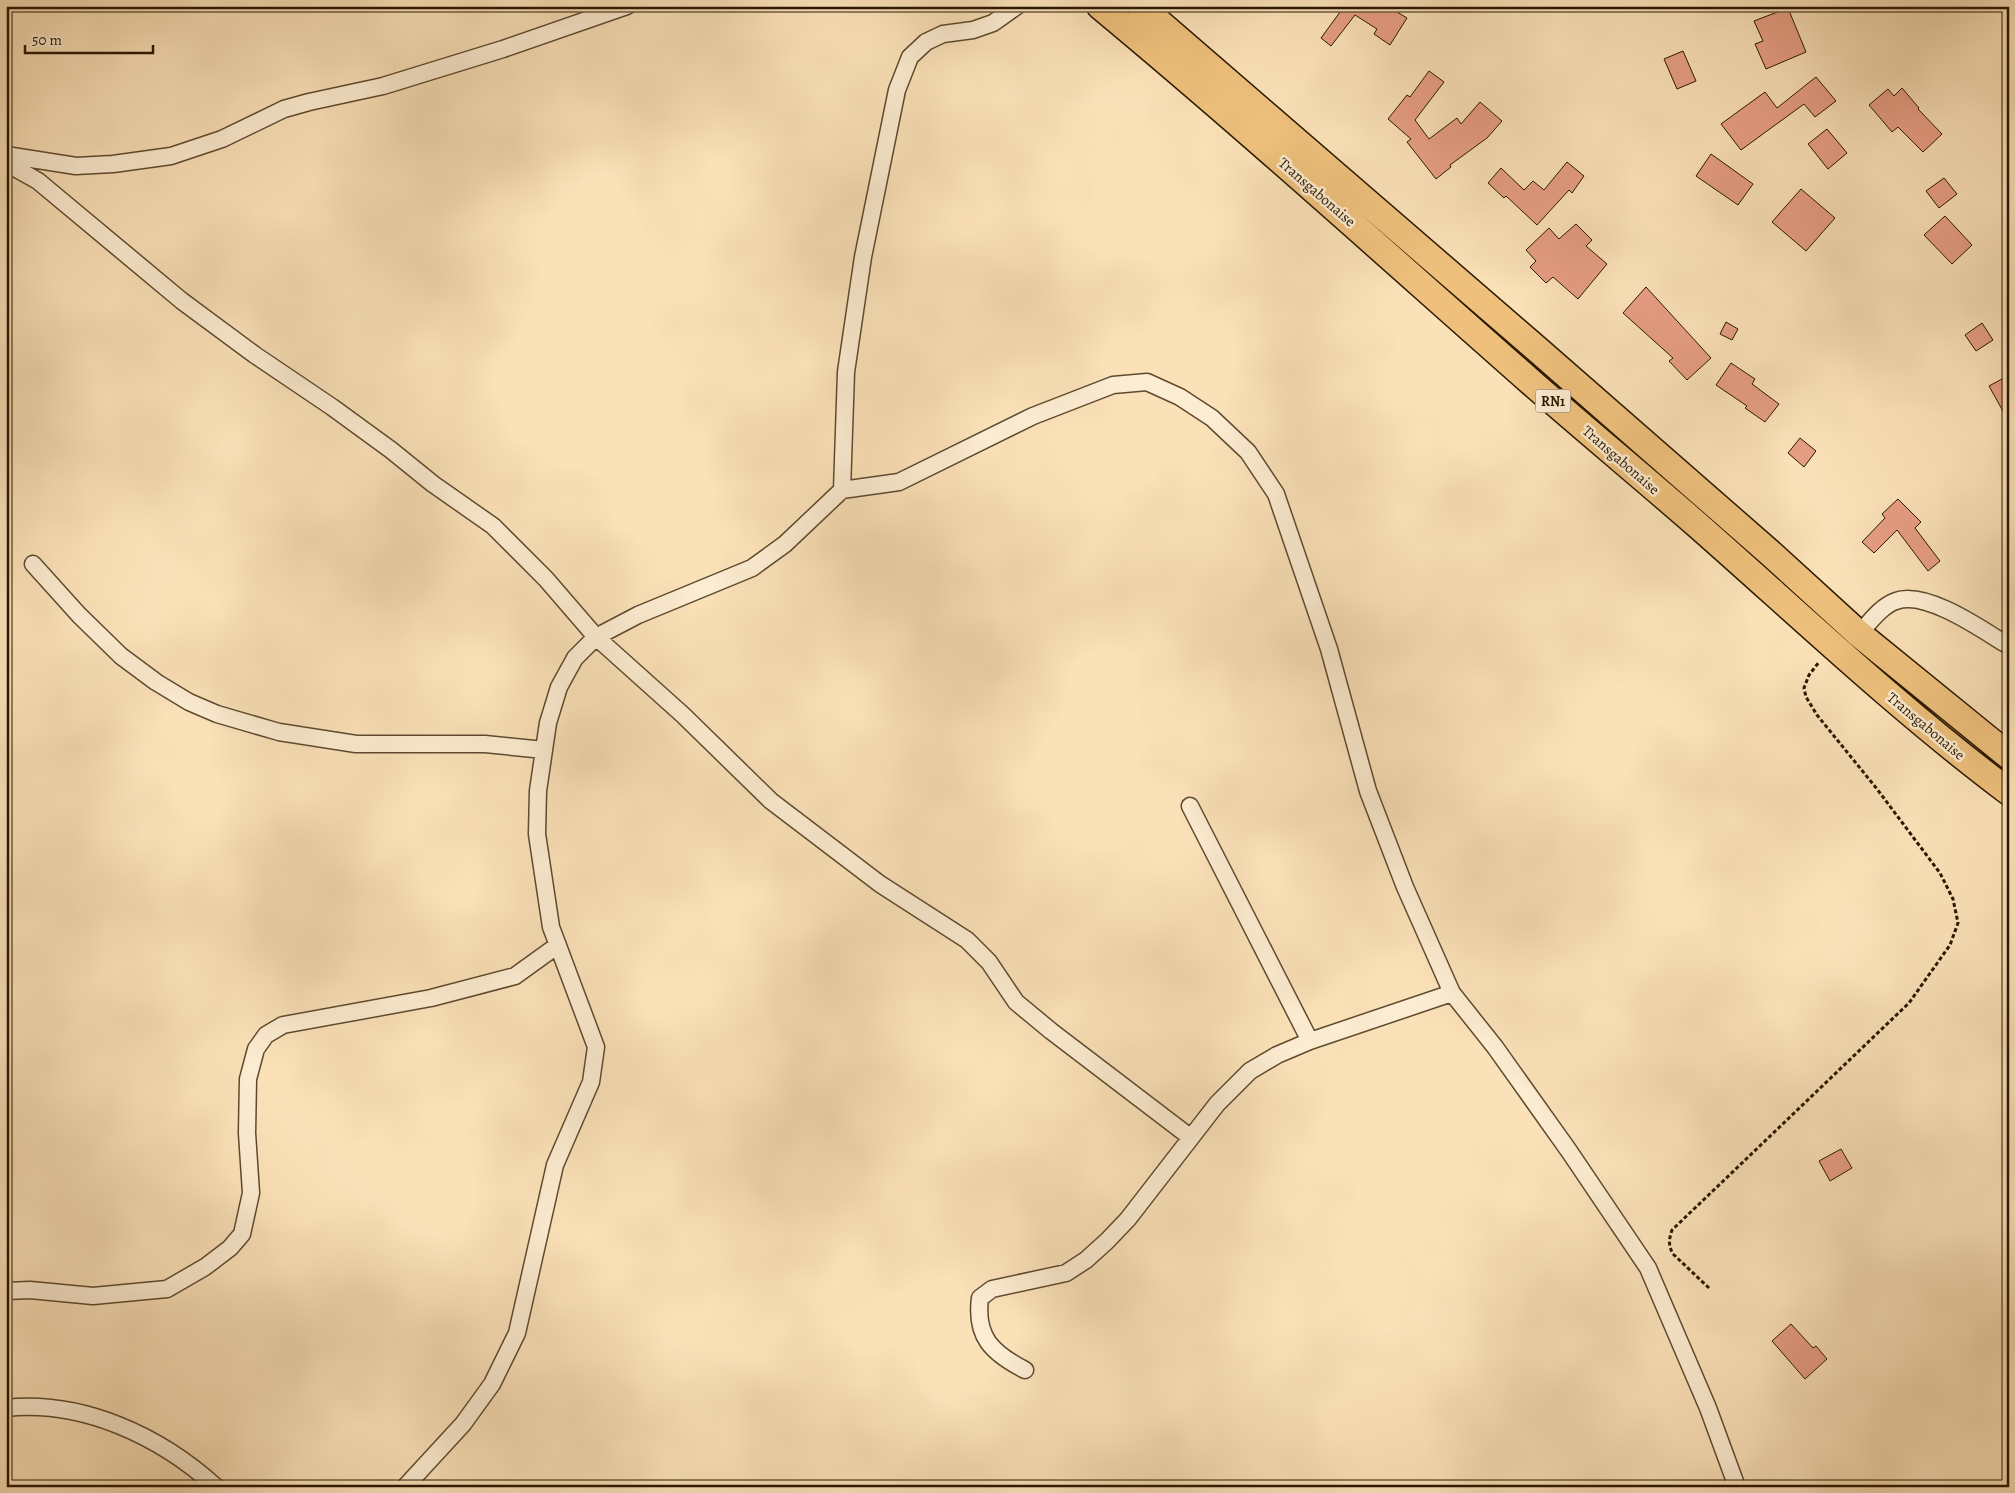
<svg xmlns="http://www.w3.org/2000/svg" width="2015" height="1493" font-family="Alegreya,serif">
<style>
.building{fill:#e79e84;stroke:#291801}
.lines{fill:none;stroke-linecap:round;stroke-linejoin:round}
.minor-casing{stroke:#5e4a2f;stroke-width:19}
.trunk-casing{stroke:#291801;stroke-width:29}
.path{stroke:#291801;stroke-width:3;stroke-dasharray:4 2.5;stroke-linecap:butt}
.minor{stroke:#fcecd1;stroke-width:16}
.trunk{stroke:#eec07c;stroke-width:26}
.labels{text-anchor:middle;stroke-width:5;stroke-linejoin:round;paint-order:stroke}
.shield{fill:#fcecd1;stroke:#68583f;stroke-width:1}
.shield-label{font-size:14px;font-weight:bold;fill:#291801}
.street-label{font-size:15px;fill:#291801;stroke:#fcecd1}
</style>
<rect width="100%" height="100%" fill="#fbe1b8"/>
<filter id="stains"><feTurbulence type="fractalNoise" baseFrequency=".004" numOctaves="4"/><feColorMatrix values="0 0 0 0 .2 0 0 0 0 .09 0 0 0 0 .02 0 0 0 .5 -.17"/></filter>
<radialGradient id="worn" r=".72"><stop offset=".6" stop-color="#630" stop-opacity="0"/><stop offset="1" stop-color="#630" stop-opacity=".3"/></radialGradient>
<path class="building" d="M1340,6h47l20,12 -17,27 -16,-11 3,-5 -22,-14 -24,31 -10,-8 22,-30z
M1788,8l18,44 -40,17 -11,-25 8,-3 -9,-20z
M1683,51l13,30 -19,8 -13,-30z
M1429,71l15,11 -29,38 14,19 28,-21 4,6 19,-22 22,19 -15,17 -37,27 1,2 -15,12 -29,-37 4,-3 -23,-20 19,-24 3,2z
M1816,77l20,24 -21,16 -11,-13 -63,46 -20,-26 44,-32 12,16z
M1902,88l17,20 -1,1 24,25 -19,18 -25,-25 -6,5 -23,-27 19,-16 6,7z
M1827,129l20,24 -19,16 -20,-25z
M1711,154l42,30 -15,21 -42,-29z
M1567,162l17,14 -12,17 -3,-3 -32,35 -31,-29 -2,2 -16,-15 13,-15 23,22 9,-9 11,9z
M1944,178l13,16 -18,14 -13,-17z
M1801,189l34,29 -29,33 -34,-29z
M1945,216l27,29 -20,19 -28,-29z
M1576,224l16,16 -6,6 21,18 -29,35 -25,-22 -7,6 -16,-16 6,-6 -10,-11 23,-22 10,11z
M1646,287l65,71 -24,22 -18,-19 4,-3 -50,-45z
M1726,322l12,7 -6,11 -12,-6z
M1982,323l11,17 -17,11 -11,-16z
M1731,363l24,16 -3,5 27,20 -14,18 -20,-14 2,-2 -31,-21z
M2004,378l5,9v35l-20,-36z
M1800,438l16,13 -12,16 -16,-14z
M1898,499l23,23 -6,6 25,33 -12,10 -31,-41 -23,23 -12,-11 23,-24 -3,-4z
M1841,1149l11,19 -22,13 -11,-20z
M1791,1324l22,24 3,-2 11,13 -22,20 -33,-38z"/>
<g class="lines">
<g class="minor-casing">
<path id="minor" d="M6,155l70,11 37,-2 58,-8 51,-17 62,-30 25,-7 74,-16 120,-37 124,-43
M6,163l32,18 144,120 73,54 77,52 59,43 42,34 60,42 53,53 50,58 87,78 88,86 109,83 87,56 22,22 27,40 35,29 139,106
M842,490l57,-8 134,-66 80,-31 34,-3 33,15 32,21 36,34 28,42 53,155 39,142 37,96 47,106 43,54 74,104 79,117 60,140 29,79
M33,564l46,51 42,41 35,26 33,20 28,12 62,18 77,12h129l59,6
M1859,634c10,-11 22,-28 37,-33 29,-11 84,27 108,42l5,-2
M1190,806l120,235
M6,1291l24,-1 63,6 74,-7 38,-22 25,-19 12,-14 9,-41 -4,-60 1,-54 8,-30 10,-14 17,-10 148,-27 84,-22 43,-31
M1025,1370c-33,-17 -50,-33 -45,-72l12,-9 74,-16 20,-13 21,-19 21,-22 89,-115 33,-33 27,-16 33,-14 142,-48
M6,1408c77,-8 154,28 210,79
M405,1487l58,-63 29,-40 25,-51 38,-168 36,-83 5,-35 -45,-120 -14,-93 1,-43 6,-41 4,-27 11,-36 16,-29 21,-21 42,-22 114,-47 33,-24 57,-54 4,-118 17,-115 34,-167 13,-33 16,-15 17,-8 30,-4 20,-7 24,-17"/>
</g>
<g class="trunk-casing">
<path id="trunk" d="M1100,6c147,122 289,251 432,377 56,49 114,97 170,146 101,89 199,182 307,263
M1140,6l398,344 231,202 90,82 150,122"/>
</g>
<path class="path" d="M1709,1288l-36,-34c-5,-9 -4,-15 -1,-24l237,-227 41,-58 8,-22 -5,-24 -13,-26 -63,-84 -60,-74 -11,-18 -2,-9 5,-13 10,-13"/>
<use href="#minor" class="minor"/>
<use href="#trunk" class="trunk"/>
</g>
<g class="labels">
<rect class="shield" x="1535.5" y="389.5" width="35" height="23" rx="4"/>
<g class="shield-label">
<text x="1553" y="406">RN1</text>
</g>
<g class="street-label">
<text transform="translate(1317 192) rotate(41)" y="5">Transgabonaise</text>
<text transform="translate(1621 460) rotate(41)" y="5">Transgabonaise</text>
<text transform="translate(1926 726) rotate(40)" y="5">Transgabonaise</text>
</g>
</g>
<rect width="2015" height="1493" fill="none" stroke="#fbe1b8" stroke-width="25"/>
<rect x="8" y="8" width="2000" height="1478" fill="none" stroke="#291801" stroke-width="2.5"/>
<rect x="12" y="12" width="1990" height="1468" fill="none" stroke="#291801"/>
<path d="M25 45v8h128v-8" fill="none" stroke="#291801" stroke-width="2.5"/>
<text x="32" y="45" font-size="15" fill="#291801" stroke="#fcecd1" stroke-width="4" paint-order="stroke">50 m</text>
<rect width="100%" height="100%" filter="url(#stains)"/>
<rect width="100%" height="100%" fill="url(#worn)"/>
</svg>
